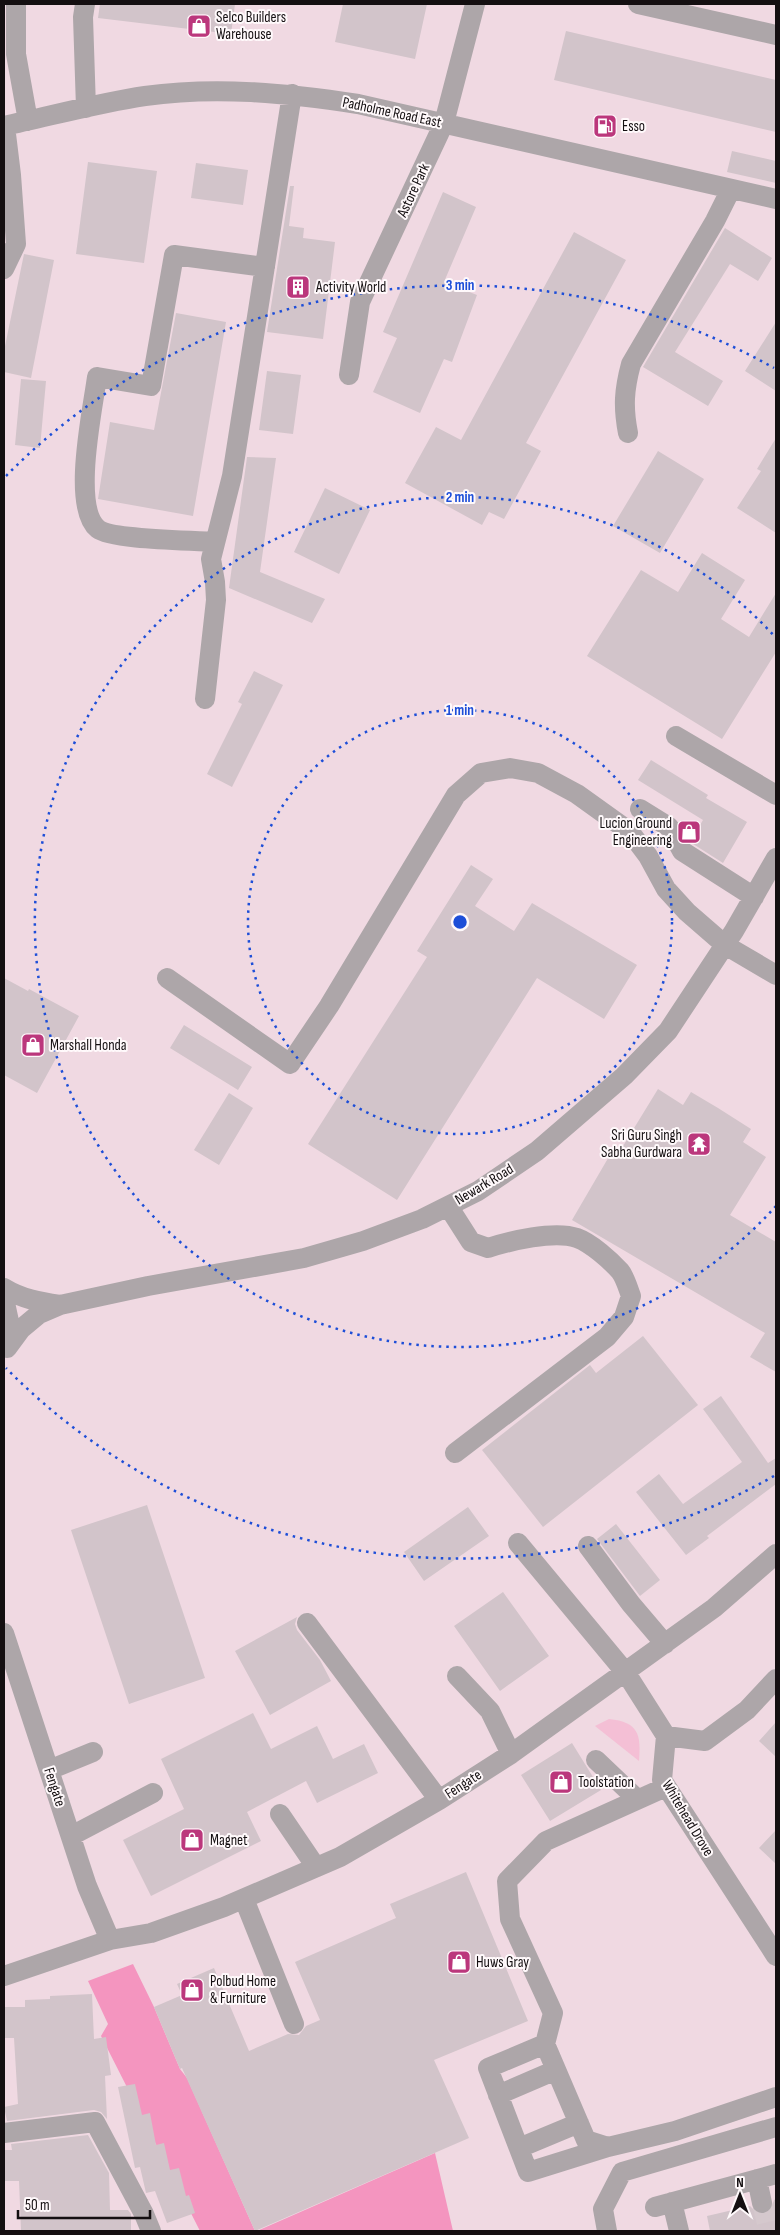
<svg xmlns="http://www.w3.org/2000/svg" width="780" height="2235" font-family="'Sofia Sans Condensed',sans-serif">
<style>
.built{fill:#f0d9e2}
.green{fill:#f4bfd5}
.forest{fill:#f495bf}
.building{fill:#d2c4ca}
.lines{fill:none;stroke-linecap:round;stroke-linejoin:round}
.minor-tunnel{stroke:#d5c8cd;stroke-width:20;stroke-dasharray:20 10;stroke-linecap:butt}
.minor{stroke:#ada6a9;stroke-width:20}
.ring{fill:none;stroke:#1d4ed8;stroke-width:2.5;stroke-dasharray:2.5 5}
.labels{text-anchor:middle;stroke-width:4;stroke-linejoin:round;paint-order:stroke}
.poi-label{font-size:15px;fill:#140f11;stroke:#fff9fb;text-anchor:start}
.street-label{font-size:15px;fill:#140f11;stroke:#fff9fb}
.centre{fill:#1d4ed8;stroke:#fff9fb;stroke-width:2.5}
.ring-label{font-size:15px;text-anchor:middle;font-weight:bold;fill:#1d4ed8;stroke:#fff9fb;stroke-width:4;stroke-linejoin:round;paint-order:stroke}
</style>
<rect width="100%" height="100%" fill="#f7e9ee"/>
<path class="built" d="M4,4h772v2227h-772z"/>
<path class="green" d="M609,1719c30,3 32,16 30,42l-44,-35z"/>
<path class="forest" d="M133,1964l21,43 26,62 7,9 68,153h-55l-99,-195 7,-12 -20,-43z
M435,2153l18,78h-196z"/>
<path class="building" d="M100,4h135l-4,30 -133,-16z
M343,4h84l-12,55 -80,-17z
M566,31l210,49v52l-222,-52z
M732,151l44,10v22l-49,-11z
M88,162l69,9 -13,92 -68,-9z
M196,163l52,7 -5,35 -52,-7z
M290,186h4l-5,40 15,2 -1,10 32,4 -12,97 -56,-7z
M443,192l33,15 -32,75 33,13 -25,67 -8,-3 -24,54 -47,-21 24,-54 -14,-6z
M725,228l47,30 -14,23 -28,-17 -55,88 48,29 -15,25 -65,-39z
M574,232l52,28 -100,183 15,8 -37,68 -15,-7 -7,13 -77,-42 31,-56 25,13z
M24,254l30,6 -23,118 -27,-6v-21z
M176,313l50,9 -33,194 -95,-17 12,-77 44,8z
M776,322v69l-31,-20z
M267,371l34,4 -8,59 -34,-4z
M21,379l25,2 -6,67 -25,-3z
M776,438v95l-39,-25 24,-37 -4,-2z
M658,451l46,28 -44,74 -47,-27z
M247,457l29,1 -16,114 65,27 -13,24 -83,-35z
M325,488l45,22 -31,64 -45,-22z
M702,553l43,27 -24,39 28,18 27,-44v59l-54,87 -135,-83 54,-86 37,22z
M254,671l29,14 -51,102 -25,-13 35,-70 -4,-2z
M651,760l57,35 -2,3 41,24 -24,41 -33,-21 13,-22 -65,-40z
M471,865l22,14 -18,27 39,25 18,-28 105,62 -33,54 -67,-41 -140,222 -89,-56 119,-187 -10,-6z
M4,978l24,13 1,-2 50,27 -42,77 -33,-18z
M184,1025l68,42 -14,23 -68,-42z
M658,1089l25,16 8,-13 27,16 33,21 -8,13 23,15 -36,58 46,27v130l-26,-15 15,-24 -193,-113 42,-72 6,3z
M229,1093l24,15 -34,57 -25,-15z
M643,1336l55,69 -155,122 -61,-77 108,-85 6,8z
M721,1396l47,67 8,-5v26l-69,52 2,2 -23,17 -50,-63 23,-18 24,30 59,-42 -39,-53z
M147,1505l58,173 -76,26 -58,-174z
M468,1507l21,29 -65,45 -20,-29z
M616,1524l44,56 -20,16 -43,-57z
M503,1592l46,64 -49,35 -46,-65z
M297,1617l-2,7 2,6 23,30 11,21 -61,34 -35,-64z
M253,1713l18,36 46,-23 16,33 31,-15 14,29 -61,30 -11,-22 -59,31 14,29 -110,55 -28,-56 61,-31 -23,-50z
M776,1722v35l-17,-16z
M572,1743l29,47 -51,31 -29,-46z
M776,1830v34l-17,-16z
M466,1872l62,149 -94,39 35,78 -214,93 -73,-163 -2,1 -26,-62 28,-12 -5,-11 37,-16 35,83 39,-17 11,1 7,-9 14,-6 -25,-58 101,-44 -6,-14z
M92,1994l2,45 12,-2 5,38 -6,1 2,43 -6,-7 -7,-2 -87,11 -3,-14 14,-3 -4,-66h-9l-1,-31h21v-7l25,-1v-3z
M135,2084l7,31 8,-2 6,32 8,-2 6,27 9,-2 7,28 3,-1 6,18 -28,10 -12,-32 -9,2 -6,-26 -5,1 -17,-81z
M88,2135l21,38 1,37h18l3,4v17h-110l-2,-50h-15v-31h8l-1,-6z
M776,2199v32h-66l-3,-15 43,-10 8,8h7l5,-3 4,-11z"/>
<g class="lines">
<path class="minor-tunnel" d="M762,2203l7,28"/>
<path class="minor" d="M16,4v50l12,67
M85,4l-2,13 3,91
M638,4l138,31
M4,126c47,-10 94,-23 141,-30 71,-10 142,-3 213,8l418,95
M4,269l12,-25 -5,-69 -6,-49
M349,375l11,-73 84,-179 31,-119
M628,433c-5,-26 -4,-43 3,-69l84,-143 16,-32
M215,542c-21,-2 -103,-2 -117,-13 -27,-21 -5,-121 -1,-152l54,9 23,-131 91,12
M205,699l11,-99 -1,-18 -4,-23 21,-83 60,-382
M676,736l100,59
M640,809l29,18 13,24 72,46
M167,978l123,86 39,-58 127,-211 25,-22 29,-5 28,5 39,21 53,38 18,24 18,33 21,23 38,33 51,30
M448,1206l23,36 17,6c22,-7 66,-18 89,-10 14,5 33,22 43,33 5,6 8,17 11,25l-7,21 -17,20 -152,116
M4,1288c18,11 36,14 56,17
M4,1298l6,28 -3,22
M7,1348l14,-19 18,-15 21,-9 88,-19 156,-28 59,-17 59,-22 56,-28 59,-40 87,-75 44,-45 66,-100 42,-73
M518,1543l108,130 40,63 -4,44 114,176
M588,1546l43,58 34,40
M307,1623l132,177
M4,1633l83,253 23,54
M457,1676l33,35 21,43
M666,1736l39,5 42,-31 29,-31
M596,1760l41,39
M49,1770l44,-18
M666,1787l-120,54 -39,40 3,38 43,94 -8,31 41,96 22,7 67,-16 101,-34
M280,1814l36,53
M71,1836l82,-43
M244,1899l50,125
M4,1976l106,-36 41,-7 73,-26 116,-50 99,-57 72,-46 203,-146 62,-54
M545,2044l-57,24 40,104 80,-25
M498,2095l58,-25
M4,2133l91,-11 49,92 7,17
M519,2148l60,-25
M757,2179l5,24
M672,2202l7,29
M655,2207l121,-33
M607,2231l-4,-22 19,-37 154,-45"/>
</g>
<g class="ring">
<circle cx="460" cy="922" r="212"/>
<path d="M776 1206A425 425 0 1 1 776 638"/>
<path d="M774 1476A637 637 0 0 1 6 1368M6 476A637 637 0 0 1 774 368"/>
</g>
<defs>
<g id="shop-square" transform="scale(1.25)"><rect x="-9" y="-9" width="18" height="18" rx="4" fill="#bb377c" stroke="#fff9fb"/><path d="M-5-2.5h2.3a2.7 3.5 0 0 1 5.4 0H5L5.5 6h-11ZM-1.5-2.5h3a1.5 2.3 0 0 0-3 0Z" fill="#fff"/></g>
<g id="fuel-square" transform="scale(1.25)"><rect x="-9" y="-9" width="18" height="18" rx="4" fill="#bb377c" stroke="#fff9fb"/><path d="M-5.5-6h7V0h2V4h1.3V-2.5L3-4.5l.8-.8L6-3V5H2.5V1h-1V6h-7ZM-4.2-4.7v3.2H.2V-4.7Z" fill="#fff"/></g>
<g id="building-square" transform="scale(1.25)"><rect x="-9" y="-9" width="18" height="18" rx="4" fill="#bb377c" stroke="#fff9fb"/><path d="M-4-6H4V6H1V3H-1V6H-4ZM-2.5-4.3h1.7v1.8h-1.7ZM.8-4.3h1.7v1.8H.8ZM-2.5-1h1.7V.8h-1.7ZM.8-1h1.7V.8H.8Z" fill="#fff"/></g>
<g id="temple-square" transform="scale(1.25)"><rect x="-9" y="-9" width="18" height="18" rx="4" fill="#bb377c" stroke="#fff9fb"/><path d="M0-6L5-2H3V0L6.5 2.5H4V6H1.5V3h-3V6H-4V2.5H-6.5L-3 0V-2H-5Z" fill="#fff"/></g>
</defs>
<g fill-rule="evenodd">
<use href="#shop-square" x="199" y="26"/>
<use href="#fuel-square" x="605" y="126"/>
<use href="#building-square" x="298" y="287"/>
<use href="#shop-square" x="689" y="832"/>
<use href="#shop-square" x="33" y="1045"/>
<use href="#temple-square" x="699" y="1144"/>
<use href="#shop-square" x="561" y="1782"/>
<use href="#shop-square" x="192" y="1840"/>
<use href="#shop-square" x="459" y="1962"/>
<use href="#shop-square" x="192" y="1990"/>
</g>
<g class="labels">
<g class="poi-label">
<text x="216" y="22">Selco Builders<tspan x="216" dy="17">Warehouse</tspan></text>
<text x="622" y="131">Esso</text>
<text x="316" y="292">Activity World</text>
<text x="672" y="828" text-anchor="end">Lucion Ground<tspan x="672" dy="17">Engineering</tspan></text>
<text x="50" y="1050">Marshall Honda</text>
<text x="682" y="1140" text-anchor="end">Sri Guru Singh<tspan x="682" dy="17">Sabha Gurdwara</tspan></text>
<text x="578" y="1787">Toolstation</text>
<text x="210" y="1845">Magnet</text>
<text x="476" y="1967">Huws Gray</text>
<text x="210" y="1986">Polbud Home<tspan x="210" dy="17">&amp; Furniture</tspan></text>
</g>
<g class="street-label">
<text transform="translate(392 112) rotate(12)" y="5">Padholme Road East</text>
<text transform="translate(413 190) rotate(-65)" y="5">Astore Park</text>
<text transform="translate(484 1184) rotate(-31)" y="5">Newark Road</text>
<text transform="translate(463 1784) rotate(-33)" y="5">Fengate</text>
<text transform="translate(55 1787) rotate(72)" y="5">Fengate</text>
<text transform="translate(688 1818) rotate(59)" y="5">Whitehead Drove</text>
</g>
</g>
<circle cx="460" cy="922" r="8" class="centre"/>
<g class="ring-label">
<text x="460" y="290">3 min</text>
<text x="460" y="502">2 min</text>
<text x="460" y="715">1 min</text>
</g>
<rect width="780" height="2235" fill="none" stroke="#140f11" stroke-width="10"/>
<g transform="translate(740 2195)" stroke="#fff9fb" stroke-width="4" paint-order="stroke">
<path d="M0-4L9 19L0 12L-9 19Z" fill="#140f11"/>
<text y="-8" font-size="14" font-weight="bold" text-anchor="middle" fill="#140f11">N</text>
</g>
<path d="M18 2210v8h132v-8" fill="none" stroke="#140f11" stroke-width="2.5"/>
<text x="25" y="2210" font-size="15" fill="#140f11" stroke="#fff9fb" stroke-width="4" paint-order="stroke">50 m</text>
</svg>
